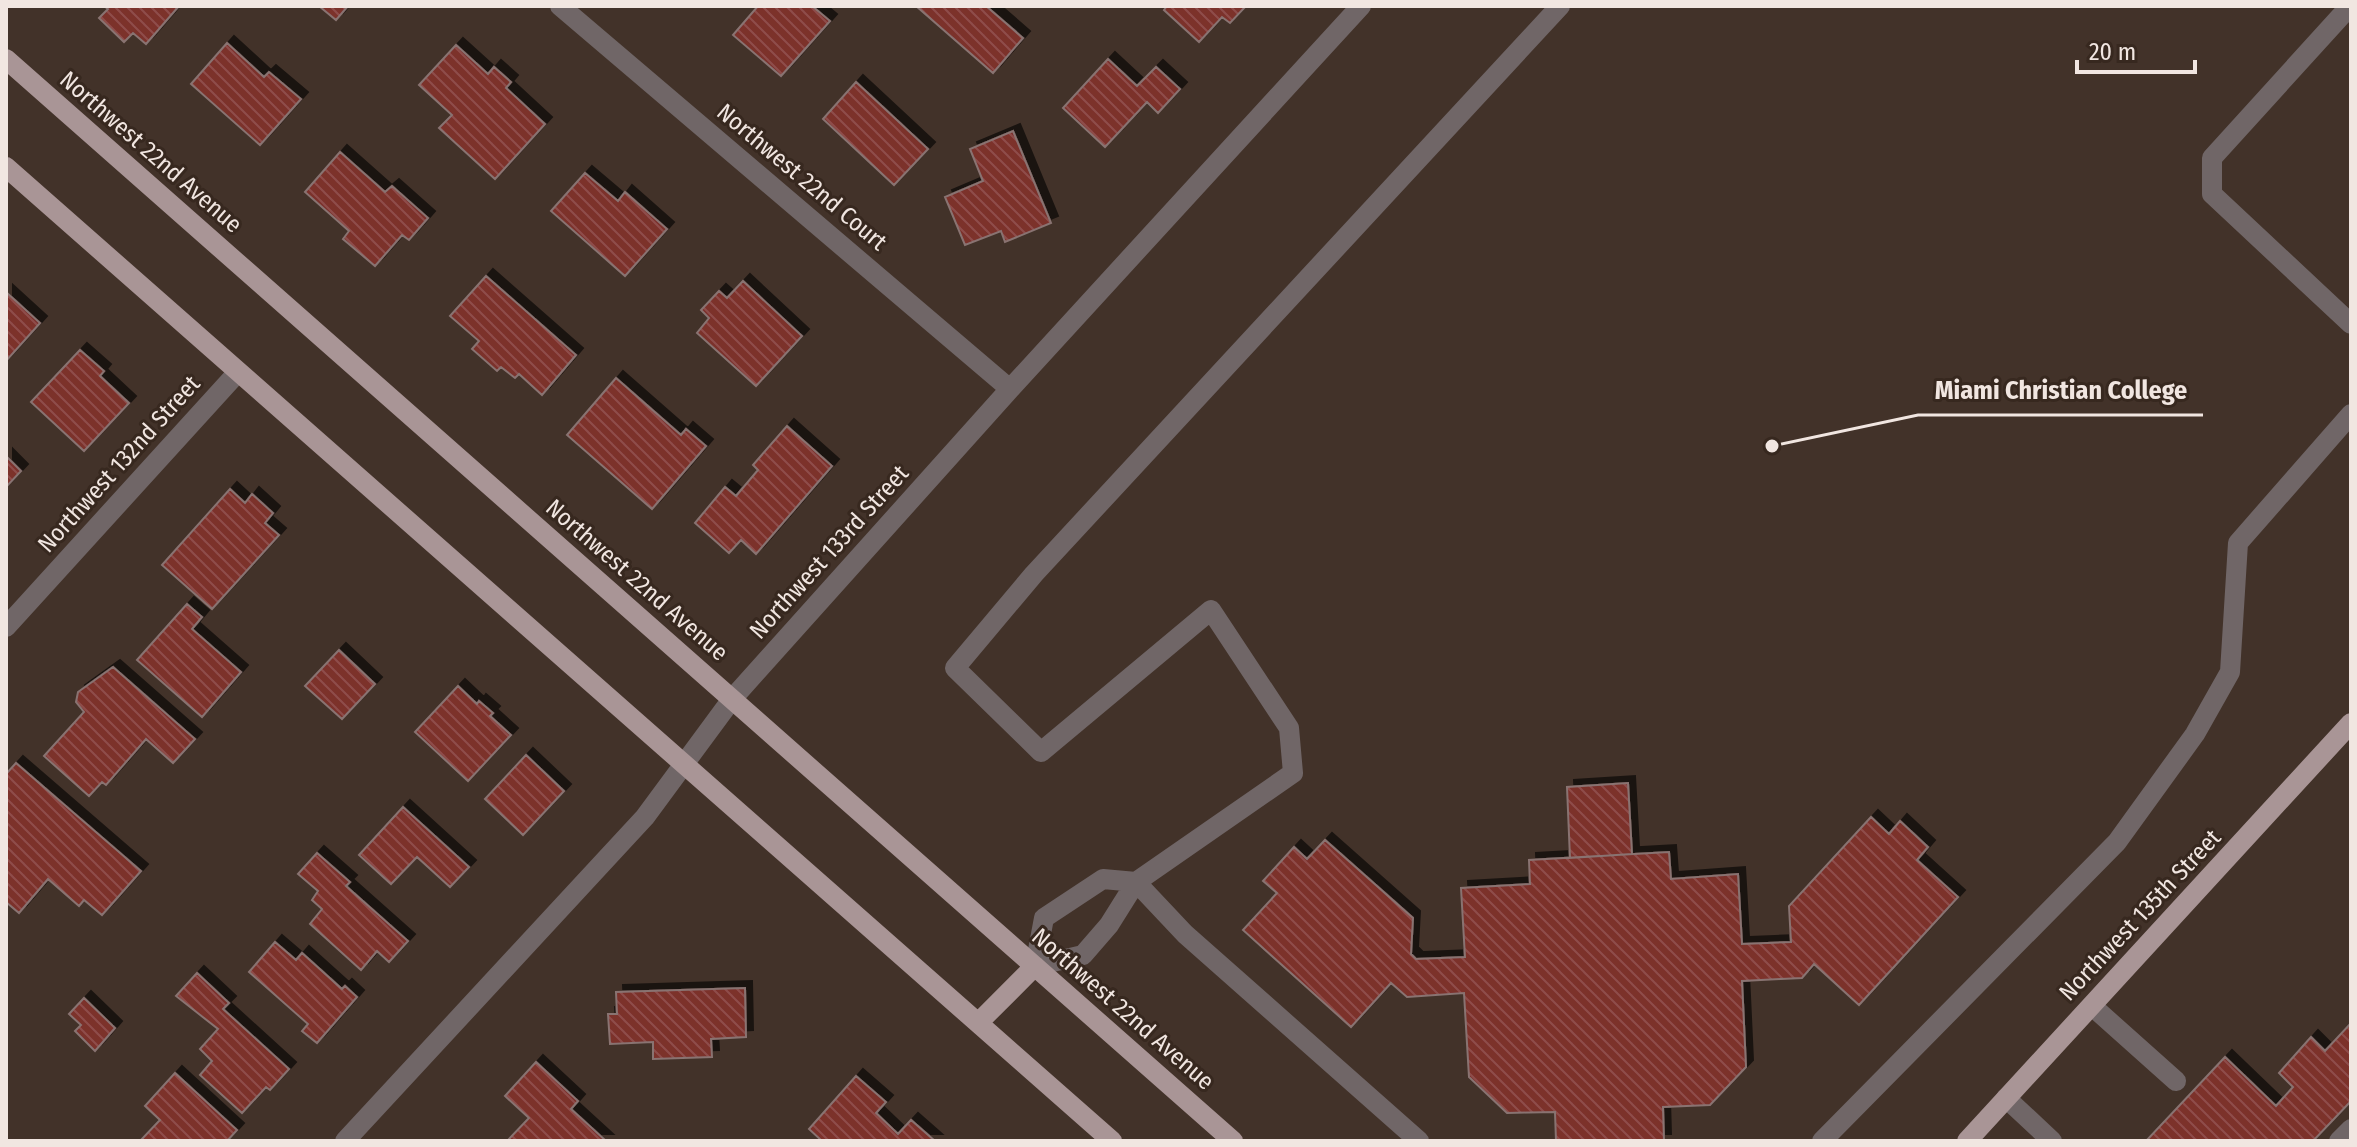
<svg xmlns="http://www.w3.org/2000/svg" width="2357" height="1147" font-family="'Fira Sans Condensed',sans-serif">
<style>
.building{fill:url(#building-back-hatch);stroke:#897371;stroke-width:2;filter:url(#shadow)}
.lines{fill:none;stroke-linecap:round;stroke-linejoin:round}
.minor{stroke:#706667;stroke-width:20}
.major{stroke:#a99596;stroke-width:20}
.labels{text-anchor:middle;stroke-width:6;stroke-linejoin:round;paint-order:stroke}
.street-label{font-size:24px;fill:#f1e6e1;stroke:#37281f}
.leader{fill:none;stroke:#f1e6e1;stroke-width:3}
.callout-dot{fill:#f1e6e1;stroke:#37281f;stroke-width:3}
.callout-label{font-size:26px;text-anchor:middle;font-weight:bold;fill:#f1e6e1;stroke:#37281f;stroke-width:6;stroke-linejoin:round;paint-order:stroke}
</style>
<defs>
<pattern id="building-back-hatch" width="6" height="6" patternUnits="userSpaceOnUse" patternTransform="scale(2)"><rect width="6" height="6" fill="#7c302c"/><path d="M-1 5l2 2M0 0l6 6M5-1l2 2" fill="none" stroke="#8f4e4a"/></pattern>
<filter id="shadow"><feDropShadow dx="7" dy="-7" stdDeviation="0" flood-color="#0009"/></filter>
</defs>
<rect width="100%" height="100%" fill="#423229"/>
<path class="building" d="M104,6h75l-33,38 -13,-11 -9,9 -25,-24 9,-9z
M319,6h29l-12,14z
M758,6h54l18,15 -49,55 -48,-41z
M916,6h70l37,32 -30,35z
M1167,6h79l-16,17 -8,-6 -23,25 -35,-32z
M227,43l37,34 5,-5 32,27 -41,46 -69,-61z
M456,45l32,29 6,-7 17,15 -5,6 39,36 -50,55 -56,-51 13,-13 -33,-30z
M1108,59l29,27 19,-19 24,22 -22,24 -11,-11 -42,45 -42,-39z
M856,82l72,67 -34,36 -71,-66z
M1013,131l38,92 -46,19 -4,-11 -36,14 -20,-48 38,-16 -13,-32z
M340,152l45,40 7,-6 36,32 -19,22 -7,-5 -27,31 -32,-27 6,-8 -44,-39z
M585,173l33,28 7,-9 42,37 -42,47 -74,-65z
M486,276l90,79 -34,40 -23,-21 -4,4 -14,-11 -4,4 -25,-22 7,-8 -29,-25z
M743,281l59,55 -46,50 -59,-53 12,-15 -8,-8 18,-19 8,7z
M6,292l34,31 -34,38z
M80,350l24,21 -4,5 29,27 -45,48 -53,-49z
M616,378l65,57 5,-6 20,17 -54,63 -85,-74z
M787,426l45,40 -76,88 -15,-14 -12,13 -34,-30 30,-36 11,9 22,-26 -5,-5z
M6,456l15,15 -15,16z
M230,489l15,14 7,-9 21,19 -8,10 14,12 -67,74 -50,-44z
M187,604l15,13 -10,12 49,43 -39,45 -65,-57z
M339,650l36,34 -33,35 -37,-33z
M113,667l82,72 -22,24 -27,-24 -40,46 -4,-3 -13,14 -45,-40 40,-44 -8,-10 2,-10z
M458,686l19,18 2,-3 14,12 -3,3 21,19 -43,46 -53,-49z
M526,755l38,36 -41,44 -38,-36z
M16,763l125,108 -39,44 -18,-15 -5,6 -31,-27 -29,34 -13,-11v-128z
M1628,783l4,71 -62,4 -3,-71z
M403,807l66,60 -19,20 -33,-30 -26,27 -32,-29z
M1871,817l18,17 11,-13 28,26 -11,13 41,37 -99,108 -45,-41 -12,14 -60,3 4,86 -36,38 -47,2 1,34h-108l-1,-29 -48,1 -38,-36 -5,-84 -57,4 -16,-14 -40,44 -108,-97 34,-37 -14,-12 31,-34 13,12 18,-19 88,78 -2,36 5,5 49,-2 -4,-69 69,-4 -1,-24 140,-8 2,27 67,-5 4,70 49,-2 -2,-36z
M317,853l33,29 -4,4 62,55 -19,21 -12,-11 -16,19 -51,-46 12,-15 -10,-9 6,-9 -20,-17z
M275,942l21,18 6,-7 40,36 3,-3 12,11 -40,46 -15,-12 6,-7 -59,-52z
M197,973l32,30 -6,6 66,60 -19,21 -4,-3 -24,26 -42,-38 12,-14 -12,-12 18,-20 -42,-33z
M745,988l1,49 -35,2 1,18 -59,2v-17l-43,2 -2,-30h9l-1,-22z
M84,998l31,30 -20,23 -20,-20 6,-6 -12,-11z
M2351,1023v78l-38,40h-167l79,-84 51,49 17,-19 -14,-14 32,-36 14,14z
M536,1062l42,39 -7,8 35,32h-99l22,-23 -24,-22z
M175,1073l62,57 -10,11h-87l20,-21 -15,-14z
M856,1076l30,26 -10,11 22,21 13,-14 24,21h-113l-13,-12z"/>
<g class="lines">
<path class="minor" d="M560,6l450,383
M2350,6l-138,152v36l139,130
M6,627l232,-255
M1103,879l33,3 -27,43 -26,30 -48,11 9,-48z
M2092,1006l84,75
M2006,1098l46,43
M345,1141l300,-324 87,-118 278,-310 351,-383
M1419,1141l-234,-207 -49,-52 157,-109 -4,-45 -78,-118 -170,142 -86,-84 79,-94 526,-568
M1822,1141l295,-299 78,-108 35,-62 8,-129 113,-129
M2339,1141l12,-12"/>
<path class="major" d="M6,59l1227,1082
M6,167l1106,974
M978,1023l57,-57
M1967,1141l384,-418"/>
</g>
<g class="labels">
<g class="street-label">
<text transform="translate(151 152) rotate(41)" y="8">Northwest 22nd Avenue</text>
<text transform="translate(802 177) rotate(40)" y="8">Northwest 22nd Court</text>
<text transform="translate(119 464) rotate(-48)" y="8">Northwest 132nd Street</text>
<text transform="translate(829 552) rotate(-48)" y="8">Northwest 133rd Street</text>
<text transform="translate(637 580) rotate(41)" y="8">Northwest 22nd Avenue</text>
<text transform="translate(2140 915) rotate(-47)" y="8">Northwest 135th Street</text>
<text transform="translate(1123 1009) rotate(41)" y="8">Northwest 22nd Avenue</text>
</g>
</g>
<path class="leader" d="M1772 446L1918 415H2203"/>
<circle class="callout-dot" cx="1772" cy="446" r="8"/>
<g class="callout-label">
<text x="2061" y="399">Miami Christian College</text>
</g>
<rect width="2357" height="1147" fill="none" stroke="#f1e6e1" stroke-width="16"/>
<path d="M2077 60v12h118v-12" fill="none" stroke="#f1e6e1" stroke-width="4"/>
<text x="2089" y="60" font-size="24" fill="#f1e6e1" stroke="#37281f" stroke-width="6" paint-order="stroke">20 m</text>
</svg>
